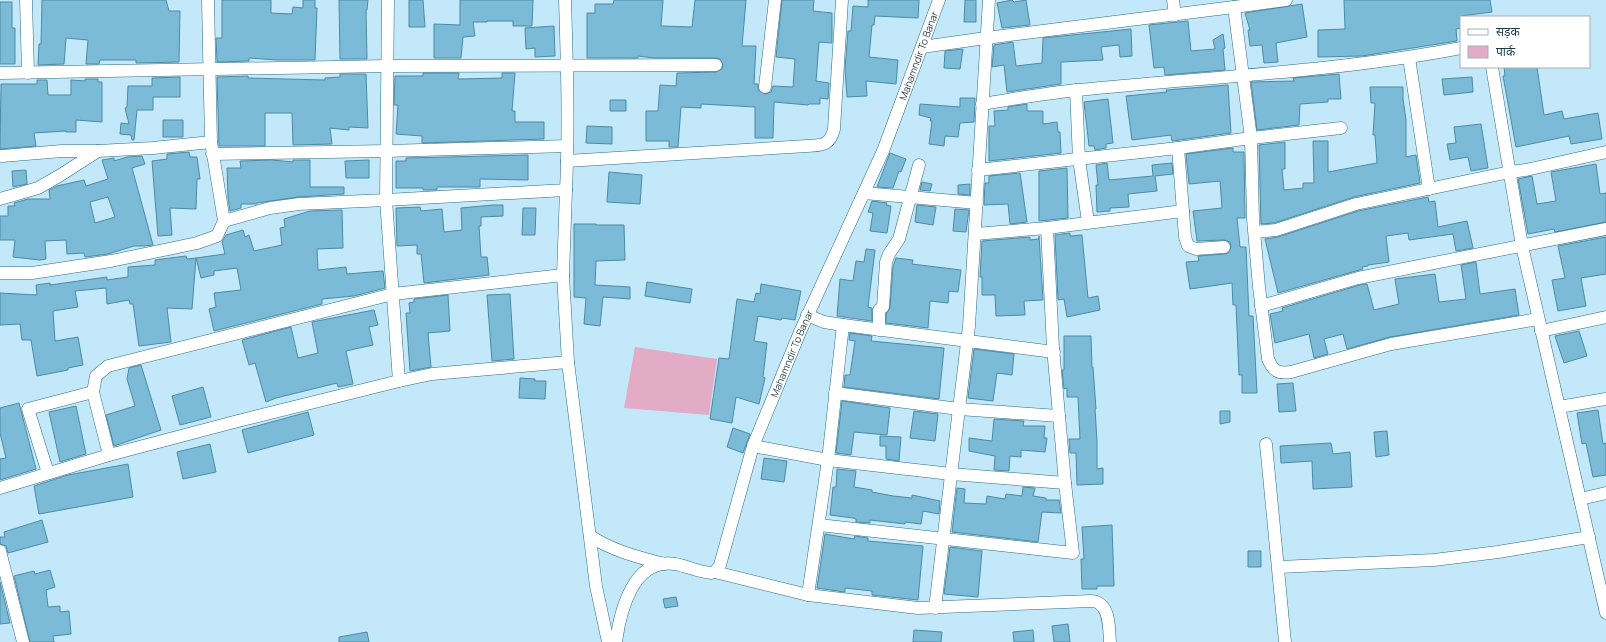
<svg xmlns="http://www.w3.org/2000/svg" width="1606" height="642" font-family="Manrope,'Noto Sans Devanagari',sans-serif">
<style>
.green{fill:#e2acc7}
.building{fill:#7cbbd7;stroke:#4c8ba5;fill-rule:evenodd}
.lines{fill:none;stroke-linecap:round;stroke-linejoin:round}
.street-casing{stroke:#2c6c85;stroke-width:13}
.street{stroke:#fff;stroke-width:12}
.labels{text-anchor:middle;stroke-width:3;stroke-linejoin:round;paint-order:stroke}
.street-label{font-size:10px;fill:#1f3944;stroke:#fff}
</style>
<rect width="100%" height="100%" fill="#c3e8f9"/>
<path class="green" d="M635,347l82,12 -8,56 -85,-7z"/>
<path class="building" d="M42,0h124l3,11h11l-1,51 -43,1v-3h-36l-1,4h-13l2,-24 -22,-2 -2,26 -26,1 1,-21h2z
M222,0h49v13l21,1 1,-7 10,1v-8h12v8h2l-2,52h-38l-28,-2v3l-32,1 -1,-24h6z
M339,0h29l-1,10h-1l1,49h-27z
M409,0h14l2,27h-16z
M460,0h73l-1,26h-19v-5h-26v1h-14l2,14 -12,1 -2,21h-27v-34l26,1z
M614,0h49l-2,26 31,1 3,-27h51l-4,46h14l-2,38h4v6l7,4 6,-2 2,-6 20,1 2,-28 -19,-2 6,-57h32l-1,11 19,2v30l-13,-1 -3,39 13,2 -1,16 -8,-1v6h-11l-1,1 -34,-3 -1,36h-18v-31l-54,-3v4l-20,-1 -3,40h-9v-6h-23v-30h12l2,-26 16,1 1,-13 39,-1 6,-3 1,-4 -3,-6 -4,-1h-62l-16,-2v2h-51v-45h8v-9h18z
M868,0h51l-1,18 -43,-2 -1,9h-2l-3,32 29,3 -2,24 -30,-3 1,15 -20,1 -2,-28 3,-38h3l2,-25 15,1z
M965,0h11v22h-12z
M1012,0l2,2 12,-2 4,25 -28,3 -5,-25z
M1344,0h146l2,12 -31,4v12l-5,1 1,12 -95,15 -44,1v-27l27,-1z
M0,2h12v26h3v36h-15z
M1302,4l5,33 -31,6 2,19 -14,1 -2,-18 -12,1 -2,-16h2l-5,-17z
M1188,21l3,30 24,-2 -2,-9 10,-6 2,14 -2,1 2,21 -60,5 -1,-8 -10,1 -5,-43z
M554,26l1,30 -20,1v-9l-9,1 -1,-21z
M1131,29l1,27 -12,1 -1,-12 -18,2 2,13 -42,2v22l-54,8 -3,-27 -12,2 2,-22 19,-3 3,24 26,-3 1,-25z
M963,49l-3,20 -16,-1 1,-17z
M1504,67h33l7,48 18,-4 2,8 34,-6 4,26 -31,5 -2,-8 -53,11 -13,-71h2z
M423,73h36l-1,6 44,-1v-5h13l-3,38h3v11h29v17l-122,4v-7l-26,-2 2,-29h-4l1,-29h28z
M340,74h26l2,54 -19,-1v3l-19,-2 2,16 -39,1 -1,-32h-27v33h-46l-2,-69 31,-1v2l77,2v-2l15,-1z
M1339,74l2,25h-13v3l-28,2 -1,21 -42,5 -6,-48 43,-1 -1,-3z
M180,77v20h-27v13h-16l-3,30h-2l-1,-5 -11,-1 1,-11 8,1 -4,-16 2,-1 1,-21h24v-8z
M1472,77l1,15 -29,3 -2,-16z
M85,79h13v3h4v40l-26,-2v12h-10v-1l-32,2 2,13 -36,3 1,-65h36v-4h10l1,15h23v-15l14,1z
M1228,85l3,48 -59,8 -1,-6 -39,5 -6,-44 41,-4 -1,-2z
M1370,87h33v12l3,21v37l10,-2 4,28 -66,14 -80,26 -13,1 -2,-79 26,-3v27h-3l2,21 19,-2v-5h11l-1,-42h15v31l49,-9 -2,-28h-2l2,-32h-4z
M960,98h15l-1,24 -14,1 -2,14 -13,-1 -1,10 -15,-2 3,-23h-2l1,-3 -12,-3 1,-11 40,3z
M1108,99l5,44 -7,1v4l-11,2 -1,-4h-5l-5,-44z
M610,100h16v11h-16z
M1027,104v7h16v13l14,-2 1,10h2l1,21 -72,8v-35h6l-1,-15 14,-1v-3z
M163,120h20v17h-20z
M1481,124l7,44 -17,3 -3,-14 -18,3 -3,-16 9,-1 -2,-16z
M587,126l25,1v17l-26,-1z
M1233,148v4h11l1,66h-8l3,29h6l3,69h4l4,77h-15v-18h-3l-3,-70h-3l-1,-22 -42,6 -4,-27 13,-1 -1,-5 27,-2 3,-1 3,-6 -1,-5 -6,-2 -27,1 -4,-30 29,-3 -2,-27 -31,3 -3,-30z
M189,152l1,5h7l3,22h-3l-1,30 -26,-1 2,27 -14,1 -6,-75 15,-2v-5z
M890,153l16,6 -5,13 -2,-1 -6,17 -16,-1z
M528,155v25l-48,-1v8h-43v3h-14v-2h-27v-27h10v-3z
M142,156l3,8 -13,4 21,77 -9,1h-10l-26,8 -23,3 -1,-4 -17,1 -1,-14 -21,1 1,18 -6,1 -27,-3 2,-17h-15v-24h8v-10h7l-1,-3 14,-4h22l-1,-9 8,-4 27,-6 2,6 22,-7 -6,-19 12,-2v3l13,-4zM108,197l7,20 -20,6 -5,-21z
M272,160l21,2v-2h17v27h34v7l-46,3 -41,6v1h-16v4l-11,3 -2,-14 -1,-29h14l-1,-7z
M369,160v18h-23l-1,-17z
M1107,163l2,17 44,-4 -1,-11 20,-2 1,11 -18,2 2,15 -29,3 1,13 -19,1v3l-13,1 -1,-27h2l-2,-20z
M1596,164l4,30 6,-1v29l-51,10 -1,-3 -26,5 -10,-55 14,-3 5,28 19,-3 -5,-29z
M1067,168l1,50 -29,3v-50z
M26,170l1,14 -14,3 -1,-16z
M609,172l33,3 -2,29 -33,-2z
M1020,173l7,49 -17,2 -2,-20 -24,1 1,-22h4v-7z
M922,182l10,2 -2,7 -10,-1z
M970,184v11l-12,-1v-9z
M1428,197l1,5 6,-1 3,26 29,-6 6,27 -17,3 -3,-17 -44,6 -1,-7 -22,3 3,26 -21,3v1l-6,1 1,2 -85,24 -13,-54 13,-2 80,-26z
M872,201l15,2 -1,2 5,1 -4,27 -17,-2 3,-18 -5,-1z
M493,205h10v11l-22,1v9h-2l2,31h6l2,18 -65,8 -3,-29h-4v-9l-20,1 -1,-38 24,-1 1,4 21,-2 2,23 18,-2 -1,-22z
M917,205l19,2 -3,18 -18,-3z
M523,208h13l-1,27h-13z
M955,209l14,1 -3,22 -13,-1z
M342,210l1,38 -26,1 1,21 28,-3 1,7 36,-3 2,17 -31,8 -32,3v5l-108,27 -5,-22 7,-2 -2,-14 27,-3 -4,-22 -23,3v4l-13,3 -5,-20 29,-4 -3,-12 4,-7 17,-5 2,7 4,-2 5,16 28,-6 -2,-17 5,-1 -1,-8 26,-8z
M574,224h22v1h28l1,35 -29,1 -1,24 35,2v12l-27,-2 -3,29 -16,-2 2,-26 -12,-1z
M1070,233v3l12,-1 6,63 10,-2 2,14 -33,7 -3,-18 -6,1 -3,-65z
M1039,236l4,64 -19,1 1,14 -29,1 -1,-21h-13v-18h-2l2,-36 48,-4v3l9,-1z
M1606,237v37l-25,4 5,28 -28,5 -6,-31 13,-2 -7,-32z
M866,249l9,1 -7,57 4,1v13l-35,-5 3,-37 13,2 3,-20 8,1z
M186,256l1,3 9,-1 -4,51 -25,-1 4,34 -32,4 -6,-42h-3l-1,-4 -22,4 -1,-16 -31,3 3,16 -25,4 2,30 23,-4 5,28 -15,3v2l-31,6 -6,-36h-9l-2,-16 -20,1v-32l37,2 -1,-10 14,-2v2l57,-8v3l21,-3v-10l27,-2v-5z
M896,258l17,2 -1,4 49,6 -3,22 -9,-1 -1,12 -18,-2 -2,27 -42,-5v-9l4,-6 3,-41z
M1476,262l4,32 35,-5 4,26 -129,22 -43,12 -4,-15 -19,5 4,15 -14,4 -5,-24 -34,9 -5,-29 13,-3 -1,-3 78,-23 7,-1 7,26 25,-6 -4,-25 40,-5 4,28 27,-3 -5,-34z
M647,282l45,7 -2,14 -45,-7z
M761,284l40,7 -6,29 -13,-2 -1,2 -23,-4 -4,25 13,2 -4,34 2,1 -6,26 -23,-7 -4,26 -22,-4 9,-61 10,1 8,-60 17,3 2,-9 4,1z
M510,294l4,65 -22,2 -5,-66z
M448,295l2,36 -22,2 3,34 -21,4 -4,-58h4l-1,-10 5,-1v-3z
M374,310l4,15 -9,2 4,18 -27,6 7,33 -15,3 -1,-4 -61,15 -10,4 -11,-39 -6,2 -7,-25 49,-13 7,31 20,-5 -6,-31z
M1579,331l8,25 -23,7 -9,-27z
M850,333l22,3 -1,5 73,7 -5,51 -95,-12 1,-12h5l5,-34 -6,-1z
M1064,336h27l1,31h1l3,42h-1l2,32v28l6,-1v16l-26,1 -1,-32h-6l-1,-14h11l-2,-42h-11v-9l-3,1 -2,-19h2z
M974,349l40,5 -2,21 -15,-2 -4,28 -25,-3z
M141,365l20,65 -47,16 -8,-31 29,-9 -8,-27 2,-11z
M520,378l15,1v2h11l-1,18 -26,-1z
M1293,383l3,28 -17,1 -2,-28z
M203,387l8,30 -31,8 -8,-29z
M842,401l48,7 -3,27 -33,-3 -3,23 -15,-2z
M19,403l17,66 -36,11v-21l6,-1 -6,-25v-25z
M76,406l10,48 -26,8 -11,-50z
M1598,410l5,34 3,-1v32l-13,2 -7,-34 -4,1 -5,-31z
M914,411l24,3 -3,27 -25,-3z
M1220,411h10v11l-10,2z
M308,412l6,23 -66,18 -6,-23z
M994,419l30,2 -1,5h22l-1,12h3l-2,14 -24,-2v7l-11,-1 -1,15 -15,-1 1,-14 -26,-5v-13l23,3z
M733,428l17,6 -7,19 -16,-6z
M1387,431l2,24 -13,2 -2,-25z
M880,436l21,1 -2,24 -13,-2v-13h-6z
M1331,443l2,11 17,-2 2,35 -39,2 -1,-28 -31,2 -1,-17z
M210,444l6,28 -33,7 -6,-27z
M764,458l23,3 -3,21 -23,-3z
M128,464l5,33 -94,17 -5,-28 34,-11z
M837,469l19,2 -2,16 18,3v2l21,4 19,2v-3l28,6 -1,13 -16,-3 -2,13 -16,-2v2l-35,-4v3l-14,-1v-3l-3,-1 -23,-3 3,-28h3z
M1023,487l12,1 -2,8 13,2v2h13l2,13 -19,-1 -4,30 -86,-10 5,-44 8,1 -1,14 22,1 1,-8 18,3 1,-5 16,2z
M42,520l6,22 -40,11 -2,-7 -6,-2v-7h5l-1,-5z
M1112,525l2,61h-17v3h-15l-1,-30h3l-2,-32z
M825,534l29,5 1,-3 13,2v3l55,5 -5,54 -46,-5v-4l-27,-3v4l-28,-4z
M950,547l32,4 -4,46 -34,-3z
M1248,551h13v16h-13z
M50,570l5,17 -9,3 2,17 12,-1v6l9,-1 2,23 -18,2 1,6h-24l-16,-66 20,-5 1,3z
M0,582l10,41 -10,1z
M676,597l2,9 -13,2 -2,-9z
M1068,624l2,18h-16l-2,-16z
M914,630l28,2 -1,10h-28z
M1033,630l1,12h-20l-1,-10z
M367,632l2,10h-30v-5z"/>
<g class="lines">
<g class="street-casing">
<g id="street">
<path d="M26,0l2,73"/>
<path d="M208,0l3,142 13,79 46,-13 29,-4 87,-4 180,-10c3,-63 1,-127 -1,-190"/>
<path d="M388,0l-2,200 13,181"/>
<path d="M1173,0l2,15"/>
<path d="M1286,0l-52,7 17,131 90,-10"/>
<path d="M922,47l64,-9 248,-31"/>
<path d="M1409,58l20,131"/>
<path d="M1492,67l30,179 58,253 26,-6"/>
<path d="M0,73l387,-7 329,-1"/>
<path d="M765,87l10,-87"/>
<path d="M1076,90l3,69 9,63"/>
<path d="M982,104c32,-5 64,-11 96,-14 128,-13 257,-18 383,-42"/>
<path d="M212,154l174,-3 181,-5"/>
<path d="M2,156l60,-5h36l55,-3 58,-6"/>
<path d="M567,161l240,-15c15,-1 23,0 27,-17l8,-129"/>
<path d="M978,170l200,-22"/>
<path d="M566,190l-3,85 5,87 28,224 12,56"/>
<path d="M864,193l113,10"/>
<path d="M0,199l38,-11 21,-12 39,-25"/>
<path d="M1255,232l21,-2 80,-26 154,-32 16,-2 80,-18"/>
<path d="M975,234l72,-6"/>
<path d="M1224,247l-28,2 -8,-3 -3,-9 -7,-89 73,-10 2,81 6,68 9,72c5,12 10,15 23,13l100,-28 147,-25"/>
<path d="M0,273h32l79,-12 86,-18 20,-7 7,-15"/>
<path d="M1261,306l97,-28 248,-49"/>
<path d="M807,315l17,7 19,3 -15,135 -20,135"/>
<path d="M843,325l211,27"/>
<path d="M879,330v-20l4,-3 3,-45 3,-8 10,-15 20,-74"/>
<path d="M1541,331l65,-14"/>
<path d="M835,393l124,16 100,7"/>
<path d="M1559,407l47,-8"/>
<path d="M1266,444l19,198"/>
<path d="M753,446l75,14 123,14 114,9 -12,-135 -6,-120 136,-17"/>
<path d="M109,455l-16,-63 3,-16 12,-10 285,-72 170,-19"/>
<path d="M48,473l-20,-64 65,-17"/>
<path d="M0,488l109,-33 129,-34 161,-40 33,-7 136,-12"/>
<path d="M1580,499l26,114"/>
<path d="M819,525l254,28 -8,-70"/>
<path d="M590,536c23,15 48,21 74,28"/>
<path d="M0,551l23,91"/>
<path d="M1279,567l155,-7 64,-8 91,-15"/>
<path d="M715,572l93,23 110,13 173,-7c2,0 7,1 9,3 10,7 9,27 10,38"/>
<path d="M935,608l34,-282 20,-326"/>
<path id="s1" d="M616,642c4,-30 17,-85 59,-78 12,2 23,8 36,9l4,-1 5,-7 33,-119 47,-114 83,-181 56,-151"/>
</g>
</g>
<use href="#street" class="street"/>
</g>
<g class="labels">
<g class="street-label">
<text dy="4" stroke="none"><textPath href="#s1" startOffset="707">Mahamndir To Banar</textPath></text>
<text dy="4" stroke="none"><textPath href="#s1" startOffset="383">Mahamndir To Banar</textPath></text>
</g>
</g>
<rect x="1460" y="16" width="130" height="52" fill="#ffffff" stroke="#a5b0b4"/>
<rect x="1468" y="29" width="20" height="6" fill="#ffffff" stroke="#a5b0b4"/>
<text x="1496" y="36" font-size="12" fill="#1f3944">सड़क</text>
<rect x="1468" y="46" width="20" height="12" fill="#e2acc7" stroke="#a5b0b4"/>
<text x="1496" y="56" font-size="12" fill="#1f3944">पार्क</text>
</svg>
